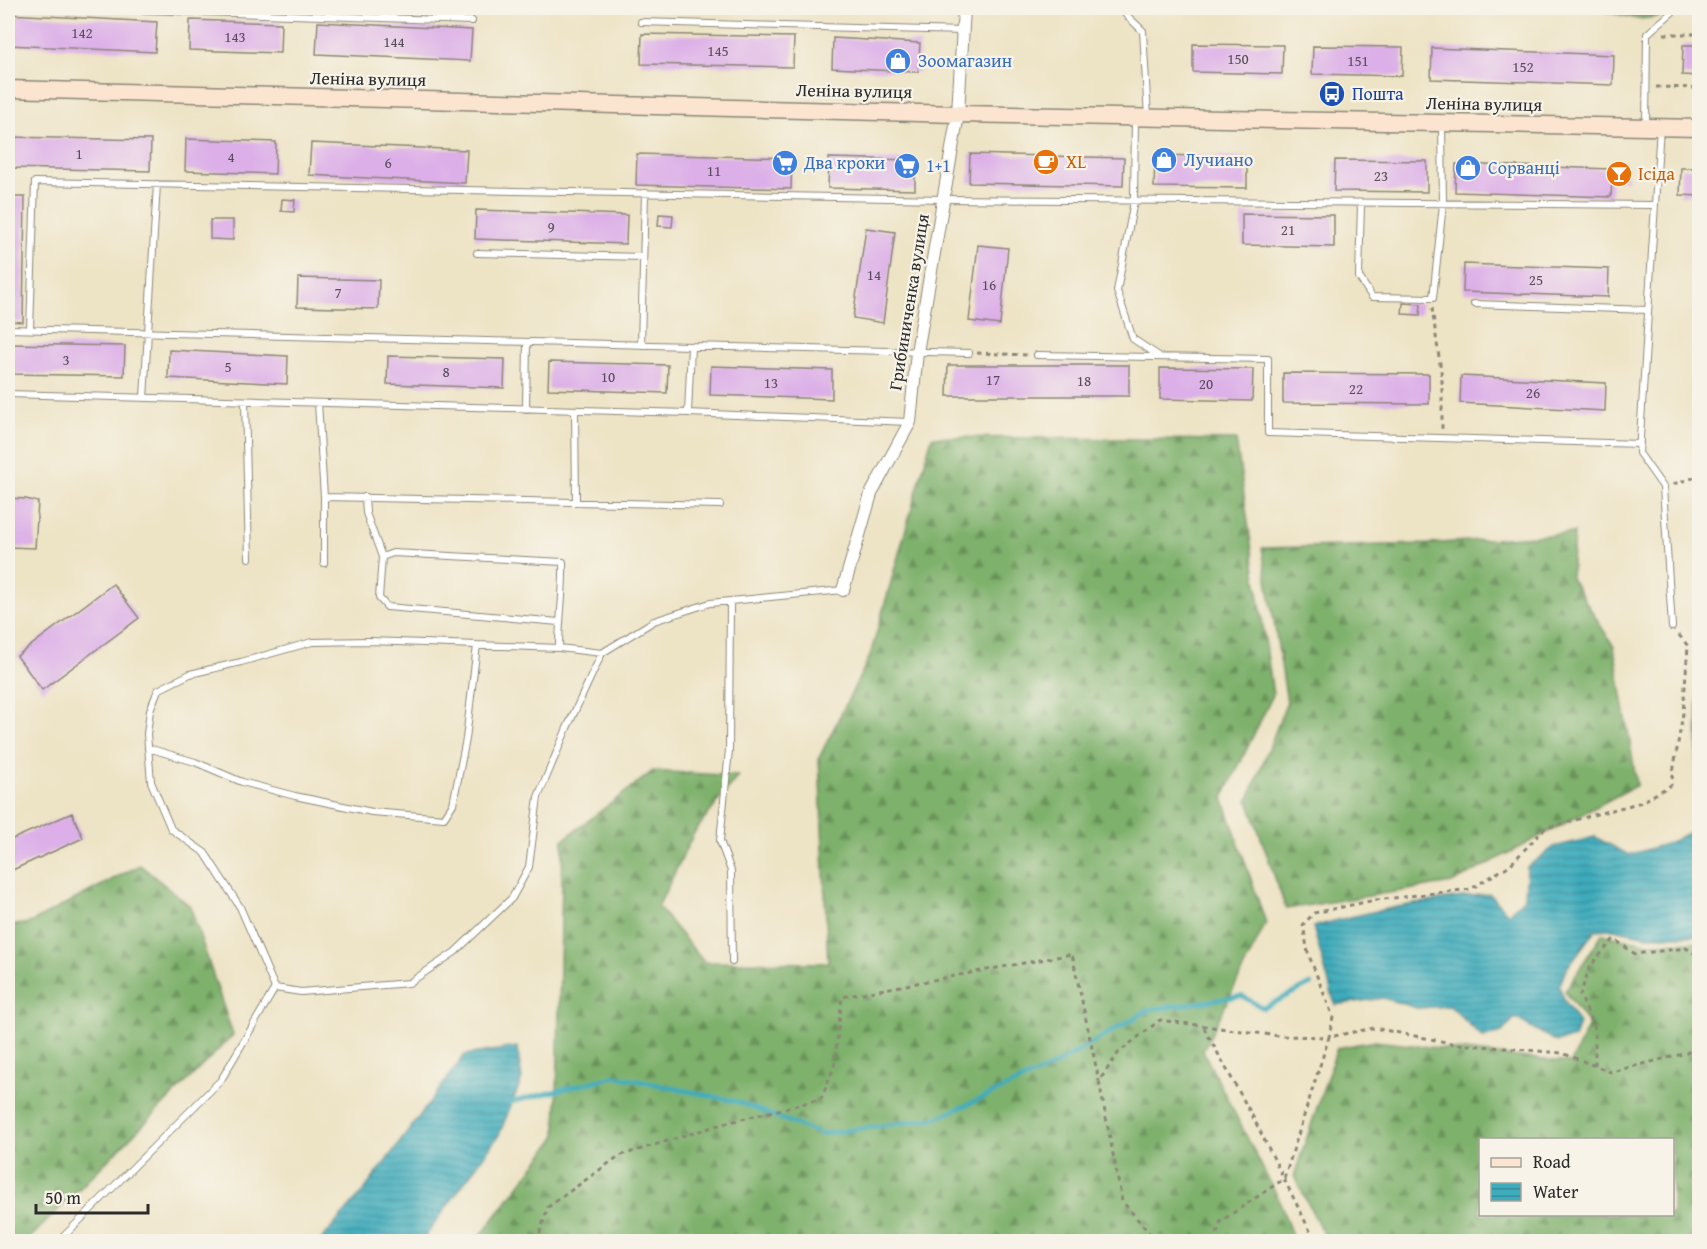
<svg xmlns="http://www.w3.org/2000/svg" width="1707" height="1249" font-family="'Gentium Book Plus',serif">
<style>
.forest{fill:url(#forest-firs);stroke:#546e4c;stroke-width:1.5;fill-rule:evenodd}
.water{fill:url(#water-rules);stroke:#346c74;stroke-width:1.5}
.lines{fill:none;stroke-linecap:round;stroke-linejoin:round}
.stream{stroke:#3eacbc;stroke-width:4.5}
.building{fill:#dcafe8}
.lane-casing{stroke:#8c8778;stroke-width:8}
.street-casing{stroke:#8c8778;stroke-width:14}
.secondary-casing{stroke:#8c8778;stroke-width:19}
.path{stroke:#8c8778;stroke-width:3;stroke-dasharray:4.5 4.5;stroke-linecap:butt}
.lane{stroke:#fff;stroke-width:6}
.street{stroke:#fff;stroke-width:12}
.secondary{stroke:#fce5d0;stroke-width:16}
.labels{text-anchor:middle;stroke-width:4.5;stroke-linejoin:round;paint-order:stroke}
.number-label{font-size:15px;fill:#574c5a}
.shop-label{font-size:18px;fill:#366cbe;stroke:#f7f3e8;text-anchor:start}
.street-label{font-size:18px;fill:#2b2b2b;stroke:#f7f3e8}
.transit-label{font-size:18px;fill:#164399;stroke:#f7f3e8;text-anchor:start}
.food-label{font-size:18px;fill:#c56008;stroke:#f7f3e8;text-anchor:start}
</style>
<defs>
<pattern id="forest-firs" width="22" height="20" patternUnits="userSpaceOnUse" patternTransform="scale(1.5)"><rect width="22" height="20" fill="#7eb16c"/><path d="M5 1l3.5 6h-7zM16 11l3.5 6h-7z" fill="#679059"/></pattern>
<pattern id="water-rules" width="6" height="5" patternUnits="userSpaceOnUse" patternTransform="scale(1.5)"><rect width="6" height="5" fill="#3eacbc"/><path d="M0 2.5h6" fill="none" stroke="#348c99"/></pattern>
</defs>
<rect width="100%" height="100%" fill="#f7f3e8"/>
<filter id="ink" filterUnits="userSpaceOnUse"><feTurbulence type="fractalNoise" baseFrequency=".0167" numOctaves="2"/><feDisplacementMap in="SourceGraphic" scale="12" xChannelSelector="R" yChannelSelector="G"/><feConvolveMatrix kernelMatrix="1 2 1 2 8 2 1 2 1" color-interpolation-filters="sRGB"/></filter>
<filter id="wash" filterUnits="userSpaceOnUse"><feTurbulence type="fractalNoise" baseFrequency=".008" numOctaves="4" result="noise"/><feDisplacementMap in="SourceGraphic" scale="24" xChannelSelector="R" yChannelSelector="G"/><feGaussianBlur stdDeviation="1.35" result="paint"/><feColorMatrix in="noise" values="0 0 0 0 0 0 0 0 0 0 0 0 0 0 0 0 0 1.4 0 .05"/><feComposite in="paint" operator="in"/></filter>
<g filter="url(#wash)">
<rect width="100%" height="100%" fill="#ede3c5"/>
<path class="forest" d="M1603,8h63l-5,8 -22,3 -32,-7z
M932,437l304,3 37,255 -50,103 43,125 -63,128 76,149 15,41 -818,1 80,-105 7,-297 90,-69 85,5 -44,57 -36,74 46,55 124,1 -9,-205 51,-102z
M1574,533l-3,45 43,69 23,138 -185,98 -166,26 -38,-108 39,-99 -25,-154 166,-4z
M1699,696l1,121 -4,1 2,-121z
M140,865l50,41 43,129 -206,206h-19v-315l22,-3z
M1602,934l43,9 54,-1v299h-372l-33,-65 43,-128 38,-7 196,22 18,-38 -24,-34zM1480,1140h192v74h-192z"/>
<path class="water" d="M1699,827v109h-52l-33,-7 -19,1 -28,38 -8,18 6,15 14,22 -5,15 -17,4 -42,-24 -15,16 -18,3 -32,-31 -33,2 -34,-10 -48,7 -22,-78c57,-17 117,-27 177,-33l18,20 17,-17 2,-30 27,-20 41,-10 34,18 40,-12z
M517,1047l5,32 -23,56 -77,106h-102l42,-48 103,-138z"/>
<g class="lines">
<path class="stream" d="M508,1103l108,-27 119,25 86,33 116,-16 113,-50 98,-58 94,-14 21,12 48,-24"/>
</g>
<g id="blocks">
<path class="building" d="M8,14l149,8 -2,30 -147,-7z
M190,20l91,3 -1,30 -91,-3z
M318,22l154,8 -2,31 -154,-7z
M642,34l152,3 -1,30 -152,-3z
M833,38l87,5 -2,29 -86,-4z
M1193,44l90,1 -1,29 -89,-2z
M1683,45h17v31l-18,-1z
M1313,46l90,1 -1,29 -90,-2z
M1432,48l182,7 -1,30 -182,-6z
M8,137l143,3 -1,31 -142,-3z
M186,139l90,3 -1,32 -90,-3z
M311,143l156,7 -2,33 -156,-8z
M637,154l155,4 -1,31 -155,-4z
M970,154l154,4 -1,28 -154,-3z
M1155,155l92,2v31l-93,-1z
M829,158l86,2v30l-87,-2z
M1335,160l92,1v31l-93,-1z
M1456,164l156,5v-4h15v15h-15l-1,17 -156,-5z
M1681,168h19v28l-20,-1z
M8,197h17l-2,125 -15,-1z
M282,199l13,1 -1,12 -13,-1z
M476,210l151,5 -1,29 -151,-5z
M659,214l14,1 -1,12 -14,-1z
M1242,214l92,1v32l-92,-2z
M210,220h23v20l-23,-1z
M866,228l29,4 -12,91 -30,-5z
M978,245l30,3 -8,77 -31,-4z
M1464,264l145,5 -1,28 -145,-5z
M298,278l81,2 -1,29 -81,-2z
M1403,303l18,1 -1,11 -18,-1z
M8,344l117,2 -1,30 -116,-2z
M169,350l119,6 -1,28 -119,-6z
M388,356l117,3 -1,29 -117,-4z
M549,362l119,3 -1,28 -119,-4z
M948,365h181v31h-182z
M711,366l121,4v29l-122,-4z
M1160,368l93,1 -1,32 -92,-2z
M1283,373l146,1v30l-146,-1z
M1461,376l145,7 -1,28 -145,-8z
M8,498l18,1 12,3 -3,46 -27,-1z
M113,584l26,34 -97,72 -25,-34z
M72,813l11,25 -75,34v-31z"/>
</g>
</g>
<g filter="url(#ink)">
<use href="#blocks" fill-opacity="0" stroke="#8c8778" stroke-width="1.5"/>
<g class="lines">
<g class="lane-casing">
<path id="lane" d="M85,8l387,13
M1119,8l24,23 5,86
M641,22l322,9
M1135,118l-1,83 -17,90 16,48 26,17
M1646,126l1,-92 30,-26
M1660,127l-21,326 24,34 9,140
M1361,203l-2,74 13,20 61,1 10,-94 -1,-81
M477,253l166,4
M1474,304l174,6
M8,329l961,24
M30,329l5,-147 908,17 712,6
M641,345l4,-152
M1037,355l231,4v74l372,11
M8,394l680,19 221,9
M144,398l13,-214
M245,401l4,157
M318,403l6,94v66
M526,409l1,-67
M575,410l1,92
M688,413l3,-67
M324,497l396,8
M365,497l1,16 16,44
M730,601l-1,149 -9,91 11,30 1,91
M559,622l-172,-15 -8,-9 3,-41 11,-4 170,9c1,29 -4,57 -4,86
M148,748l47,14 47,20 53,14 77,16 72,6 9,-14 13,-65 11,-94
M275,988l-35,-81 -35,-54 -34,-24 -20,-47 -4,-48 3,-24 8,-20 32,-16 51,-12 71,-20 58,-1 189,7 43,5
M275,988l26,4 108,-9 46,-31 57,-54 17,-31 9,-70 29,-69 35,-75 52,-32 56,-18 133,-13
M58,1242l163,-162 54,-92"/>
</g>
<g class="street-casing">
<path id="street" d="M843,590l28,-96 39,-72 7,-70 41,-238 6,-106"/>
</g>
<g class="secondary-casing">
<path id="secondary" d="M8,89l950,25 742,14"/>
</g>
<path class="path" d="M1664,34h36
M1656,87l44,1
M1432,308l10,70v52
M977,353l50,2
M1673,484l27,-8
M1204,1028l50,91 56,112 4,11
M1595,1065v-36l-15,-34 10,-29 24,-27 21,15 51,-6 14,9
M537,1242l11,-35 71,-51 103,-32 99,-25 13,-32 8,-70 230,-43 27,127
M1157,1242l-35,-41 -23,-120 20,-29 41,-32 119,16 50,1 4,-20 -25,-64 -5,-28 11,-12 61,-13 96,-11 39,-24 35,-37 97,-26 29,-17 12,-72 5,-67 -9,-11
M1214,1242l7,-21 63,-42 45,-142 45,-9 82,16 106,9 49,19 76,-19 13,-12"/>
<use href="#lane" class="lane"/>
<use href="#street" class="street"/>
<use href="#secondary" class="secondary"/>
</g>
</g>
<defs>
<g id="shop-disc" transform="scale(1.35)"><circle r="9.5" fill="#3f7fe0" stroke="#f7f3e8"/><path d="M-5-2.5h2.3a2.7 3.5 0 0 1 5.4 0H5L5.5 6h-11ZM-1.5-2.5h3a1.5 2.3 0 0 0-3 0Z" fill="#fff"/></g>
<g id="bus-disc" transform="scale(1.35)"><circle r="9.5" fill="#1a4fb4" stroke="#f7f3e8"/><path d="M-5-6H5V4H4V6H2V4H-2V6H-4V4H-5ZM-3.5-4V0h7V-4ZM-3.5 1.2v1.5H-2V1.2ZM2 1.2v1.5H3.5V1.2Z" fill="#fff"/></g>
<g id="cafe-disc" transform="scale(1.35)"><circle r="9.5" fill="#e8710a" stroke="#f7f3e8"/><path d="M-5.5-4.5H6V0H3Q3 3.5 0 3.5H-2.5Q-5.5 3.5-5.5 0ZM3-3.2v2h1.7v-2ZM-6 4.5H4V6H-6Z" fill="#fff"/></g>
<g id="supermarket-disc" transform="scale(1.35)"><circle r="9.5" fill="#3f7fe0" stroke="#f7f3e8"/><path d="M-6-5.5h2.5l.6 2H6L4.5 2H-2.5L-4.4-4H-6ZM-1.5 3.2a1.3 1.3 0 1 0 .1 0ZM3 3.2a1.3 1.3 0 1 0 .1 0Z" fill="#fff"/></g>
<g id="bar-disc" transform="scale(1.35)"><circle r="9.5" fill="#e8710a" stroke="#f7f3e8"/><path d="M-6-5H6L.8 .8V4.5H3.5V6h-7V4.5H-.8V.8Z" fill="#fff"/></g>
</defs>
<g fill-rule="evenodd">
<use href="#shop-disc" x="898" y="61"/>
<use href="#bus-disc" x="1332" y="94"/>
<use href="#shop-disc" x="1164" y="160"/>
<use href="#cafe-disc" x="1046" y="162"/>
<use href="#supermarket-disc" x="785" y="163"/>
<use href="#supermarket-disc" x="907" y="166"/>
<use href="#shop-disc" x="1468" y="168"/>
<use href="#bar-disc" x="1619" y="174"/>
</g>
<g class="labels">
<g class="number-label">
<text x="82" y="38">142</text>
<text x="235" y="42">143</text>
<text x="394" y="47">144</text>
<text x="718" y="56">145</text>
<text x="1238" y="64">150</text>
<text x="1358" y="66">151</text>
<text x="1523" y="72">152</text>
<text x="79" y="159">1</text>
<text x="231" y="162">4</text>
<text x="388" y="168">6</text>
<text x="714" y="176">11</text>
<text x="1381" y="181">23</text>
<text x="551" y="232">9</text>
<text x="1288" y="235">21</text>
<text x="874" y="280">14</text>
<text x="1536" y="285">25</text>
<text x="989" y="290">16</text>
<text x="338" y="298">7</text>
<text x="66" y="365">3</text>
<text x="228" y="372">5</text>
<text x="446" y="377">8</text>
<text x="608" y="382">10</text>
<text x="993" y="385">17</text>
<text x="1084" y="386">18</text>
<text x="771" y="388">13</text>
<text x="1206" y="389">20</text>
<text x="1356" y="394">22</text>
<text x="1533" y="398">26</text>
</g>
<g class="shop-label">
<text x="918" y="67">Зоомагазин</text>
<text x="1184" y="166">Лучиано</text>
<text x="804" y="169">Два кроки</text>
<text x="926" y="172">1+1</text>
<text x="1488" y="174">Сорванці</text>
</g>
<g class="street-label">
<text transform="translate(368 79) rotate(1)" y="6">Леніна вулиця</text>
<text transform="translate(854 91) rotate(1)" y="6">Леніна вулиця</text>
<text transform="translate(1484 104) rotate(1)" y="6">Леніна вулиця</text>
<text transform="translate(909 302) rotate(-81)" y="6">Грибиниченка вулиця</text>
</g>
<g class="transit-label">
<text x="1352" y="100">Пошта</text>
</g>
<g class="food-label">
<text x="1066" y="168">XL</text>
<text x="1638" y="180">Ісіда</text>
</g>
</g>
<rect width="1707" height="1249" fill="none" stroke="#f7f3e8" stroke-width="30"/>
<rect x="1479" y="1138" width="195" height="78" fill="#f7f3e8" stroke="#a5a39c" stroke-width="1.5"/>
<rect x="1491" y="1158" width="30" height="9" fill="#fce5d0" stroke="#a5a39c" stroke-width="1.5"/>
<text x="1533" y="1168" font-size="18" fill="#2b2b2b">Road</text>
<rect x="1491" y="1183" width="30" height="18" fill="url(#water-rules)" stroke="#a5a39c" stroke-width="1.5"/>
<text x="1533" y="1198" font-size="18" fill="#2b2b2b">Water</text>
<path d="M36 1204v9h112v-9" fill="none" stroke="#2b2b2b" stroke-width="3"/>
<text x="45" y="1204" font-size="18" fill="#2b2b2b" stroke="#f7f3e8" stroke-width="4.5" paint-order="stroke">50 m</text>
</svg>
